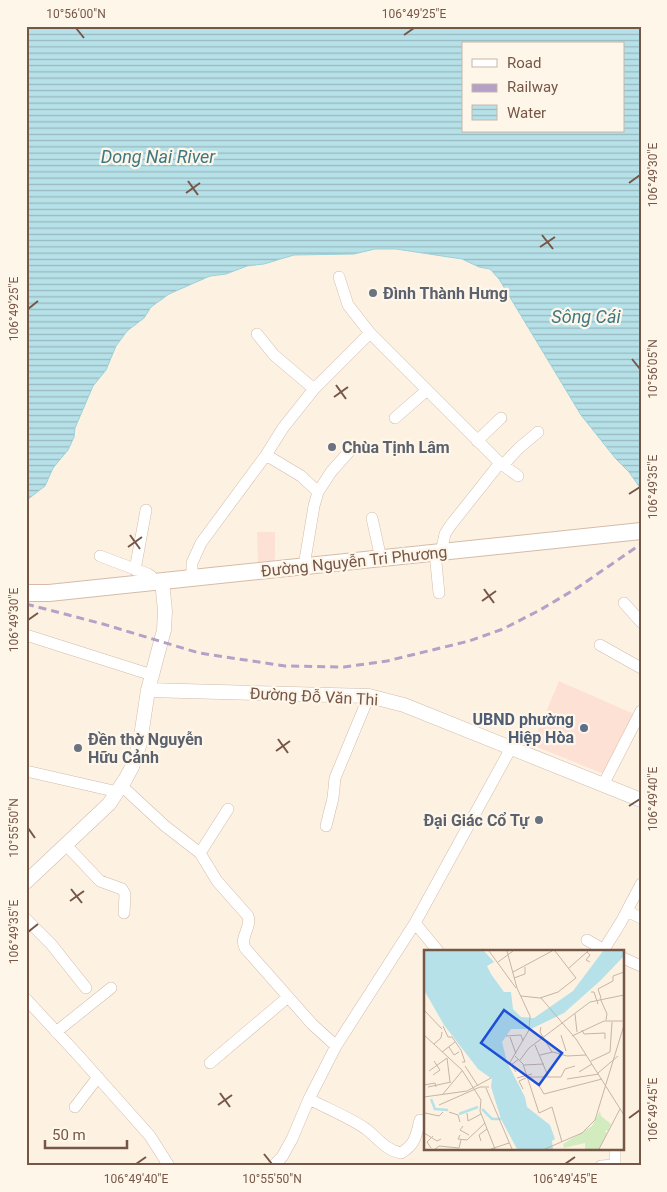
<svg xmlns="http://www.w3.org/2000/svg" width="667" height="1192" font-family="Roboto,sans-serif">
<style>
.commercial{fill:#fee1d5}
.water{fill:url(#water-rules);stroke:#9bd1da;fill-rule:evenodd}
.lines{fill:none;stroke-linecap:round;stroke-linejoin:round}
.minor-casing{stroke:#d1bbab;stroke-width:12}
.tertiary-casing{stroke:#d1bbab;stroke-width:15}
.secondary-casing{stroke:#d5bba8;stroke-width:18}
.minor{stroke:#fff;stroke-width:11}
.tertiary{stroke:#fff;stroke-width:14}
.secondary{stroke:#fff;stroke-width:16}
.rail{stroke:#b5a0c7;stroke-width:3;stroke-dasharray:8 5;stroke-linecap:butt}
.ticks{fill:none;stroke:#765747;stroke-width:2}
.worship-dot{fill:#6b7280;stroke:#fff6ea;stroke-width:2}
.service-dot{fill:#5c6f8a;stroke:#fff6ea;stroke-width:2}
.labels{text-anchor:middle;stroke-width:4.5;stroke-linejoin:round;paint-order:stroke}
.worship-label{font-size:16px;font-weight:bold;fill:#5b616d;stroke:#fff6ea;text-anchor:start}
.street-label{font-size:16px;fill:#765747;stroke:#fff6ea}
.service-label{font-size:16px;font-weight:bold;fill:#4e5e75;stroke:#fff6ea;text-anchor:end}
.water-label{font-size:18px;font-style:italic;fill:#3d7984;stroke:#fff6ea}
.inset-river{fill:none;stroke:#b6e1e8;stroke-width:2.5}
.inset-road{fill:none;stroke:#c7b4a4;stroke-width:1}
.view{fill:#1d4ed8;fill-opacity:0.15;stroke:#1d4ed8;stroke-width:2.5}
.inset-edge{fill:none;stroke:#765747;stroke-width:2.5}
.neatline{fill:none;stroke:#765747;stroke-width:2}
.ticks-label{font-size:12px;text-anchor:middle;fill:#765747}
</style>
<defs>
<pattern id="water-rules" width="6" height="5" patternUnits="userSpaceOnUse" patternTransform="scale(1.25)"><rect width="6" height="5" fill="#b6e1e8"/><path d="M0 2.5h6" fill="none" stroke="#99b9be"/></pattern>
</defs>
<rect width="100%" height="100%" fill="#fdf2e2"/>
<path class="commercial" d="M257,532h18v33l-17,2z
M559,681l75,33 -30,60 -72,-29z"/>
<path class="water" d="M26,26h615v463l-12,-17 -13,-13 -35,-44 -82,-136 -9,-10 -11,-2 -17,-8 -66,-10h-21l-21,5 -60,1 -30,9 -17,2 -21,8 -16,2 -41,18 -18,13 -7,11 -17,13 -11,15 -10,24 -13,16 -18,42 -1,9 -6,13 -15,18 -8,18 -18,14 -1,3zM463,44h160v87h-160z"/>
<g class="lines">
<g class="minor-casing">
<path id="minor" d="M339,277l9,28 22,28 130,130 -50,63 -5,8 -4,19
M257,334l17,21 40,34
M395,418l32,-28
M477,441l24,-23
M266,455l35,21 17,16
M500,463l18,13
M503,465l16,-17 19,-16
M372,518l9,41
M435,553l4,40
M100,556l48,18 3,2 4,6
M304,566l10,-60 4,-14 13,-20 23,-26
M135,570l11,-60
M192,578v-15l9,-20 65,-88 17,-27 31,-39 56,-56
M624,603l17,19
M26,635l126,40
M600,645l41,23
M26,771l92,21
M603,785l38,-74
M125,789l40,37 35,27 17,28 31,35c4,12 -9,21 -3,32l67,76 24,22
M326,826l7,-28 2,-20 34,-82
M66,845l34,36 22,8 3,5 -1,19
M200,853l28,-44
M627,911l14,7
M26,919l25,25 35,44
M415,923l23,28
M587,940l19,11
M603,951l18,-29 20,-38
M623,958l18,8
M26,999l51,55 73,82 19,30
M56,1032l55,-44
M210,1063l78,-66
M309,1099c19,10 40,18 57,30 12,9 19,21 35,24 15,-9 15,-18 19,-33
M75,1107l23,-30
M615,1148v18
M273,1166l9,-9 10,-18 17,-40 27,-53 79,-123 96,-175
M601,1166l14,-1"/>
</g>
<g class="tertiary-casing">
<path id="tertiary" d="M148,690l221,6 35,9 237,95
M26,882l83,-78 16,-24 7,-13 8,-24 8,-53 16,-60 1,-19 -3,-30"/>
</g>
<g class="secondary-casing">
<path id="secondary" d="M26,593h23l592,-62"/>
</g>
<use href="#minor" class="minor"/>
<use href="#tertiary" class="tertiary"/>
<use href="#secondary" class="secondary"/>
<path class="rail" d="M26,604l77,20 96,29 86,13 59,1 43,-6 82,-20 34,-12 37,-19 37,-22 64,-44"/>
</g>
<path class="ticks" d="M76,28l8,10M404,35l10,-7M188,181l10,14M629,183l11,-8M186,193l14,-10M542,235l11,14M540,247l15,-10M28,309l10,-8M632,359l8,10M336,385l10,14M334,397l14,-10M629,494l11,-7M130,535l10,14M128,547l14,-10M484,589l10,14M482,601l14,-10M28,620l10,-7M278,739l10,14M276,751l14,-10M629,806l11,-7M28,828l7,10M71,889l11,14M70,901l14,-10M28,932l10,-8M220,1093l10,14M218,1105l14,-10M629,1118l11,-8M264,1154l8,10M136,1164l10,-7M565,1164l10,-7"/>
<g class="worship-dot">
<circle cx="373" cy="293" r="5"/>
<circle cx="332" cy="447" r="5"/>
<circle cx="78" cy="748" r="5"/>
<circle cx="539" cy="820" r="5"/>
</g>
<circle class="service-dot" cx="584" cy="728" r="5"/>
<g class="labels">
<g class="worship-label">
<text x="383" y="299">Đình Thành Hưng</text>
<text x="342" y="453">Chùa Tịnh Lâm</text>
<text x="88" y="745">Đền thờ Nguyễn<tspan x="88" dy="18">Hữu Cảnh</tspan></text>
<text x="529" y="826" text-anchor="end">Đại Giác Cổ Tự</text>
</g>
<g class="street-label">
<text transform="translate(354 561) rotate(-6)" y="6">Đường Nguyễn Tri Phương</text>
<text transform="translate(314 696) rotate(3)" y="6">Đường Đỗ Văn Thi</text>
</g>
<g class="service-label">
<text x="574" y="725">UBND phường<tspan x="574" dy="18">Hiệp Hòa</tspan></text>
</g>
<g class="water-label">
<text x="158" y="163">Dong Nai River</text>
<text x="586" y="323">Sông Cái</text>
</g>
</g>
<g transform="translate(424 950)">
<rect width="200" height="200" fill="#fdf2e2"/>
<path d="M176,161l1,5 10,8 -3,7 -3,-1 2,4 -8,15h-14v-6l-21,5 -1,-4 29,-18z" fill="#d2ecc0"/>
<path d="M0,1h60l10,11 -7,4 4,8 13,18h7l2,17 8,8 13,1 39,-27 30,-40h21v5l-24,25 -36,32 -33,16h-20l-9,13 5,20 18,35 2,10 23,18 5,14 -3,2 1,8h-36l-16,-30 -10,-32 1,-8 -14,-10 -34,-44 -20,-35z" fill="#b6e1e8"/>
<path class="inset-river" d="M7,149l4,10 13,1M58,159l10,10h9M35,164l19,-7"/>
<path class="inset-road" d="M65,1l27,37M83,1l10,37 13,28 -1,14 -20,34M163,2l3,3 -4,5 4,2M74,12l15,-11M145,18l19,-17M89,22l39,-21M90,28l11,-4v-7M167,42h3l4,12M97,46l19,2 18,-6 18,-14 -21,-27M117,48l35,41 48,76M176,48l7,16 -1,6M177,48l-3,-9 15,-8v-5l11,-4M0,60l18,19M151,64l2,18M19,76l5,11h4l9,13 4,12h-3M117,77l-1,5 12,20M158,80l2,4 21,-1v6M0,85l38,35 19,30 -1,11 15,38M137,85l5,16M82,86l15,-1 2,6M148,86l32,-15h20M86,87l6,17M10,94l7,-6 1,-6M111,95l13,31M25,97l5,8 5,-3M18,102l13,-10M116,105l13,-3 14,4 19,-1M91,106l8,8 16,49 13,-6 10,35M23,108l3,24M96,110l9,-12 61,-46 34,-7M167,111l19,-9 2,-30M100,115l20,-1M41,116l13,20M5,121l18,-13M92,122l-5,-7 8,-6M155,122l13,-8M174,123l20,-17M9,125l7,-5 -6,-9M102,127h35l4,-8 10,-3M93,128l15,-4M143,129l32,-5M114,134l6,10 58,-15M0,135l11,-2 1,4M4,137l23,-5M62,138l26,61M99,139l-4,-8 7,-3M19,144l19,-23M0,147l43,-6 24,-13M15,155l41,-18h9M25,162l9,3 2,7M1,163l14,3 4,-4M43,163l1,8 13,-7M39,176l-3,4 9,5M0,183l13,8 4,-2M36,185l-2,4 9,1 18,-17M57,191l-2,-6 8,-6M7,198l-4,-6 6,-6M11,199l4,-3 20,2 2,-8M67,199l18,-6M121,199l37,-16 13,-13 29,-95M175,199l21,-40"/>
<path class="view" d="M80,60l58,43 -23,32 -58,-42z"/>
<rect width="200" height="200" class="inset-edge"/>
</g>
<rect width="667" height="1192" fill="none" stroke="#fff6ea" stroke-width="55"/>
<rect x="462" y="42" width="162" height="90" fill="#fff6ea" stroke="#c8b6a9"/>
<rect x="472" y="59" width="25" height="8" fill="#ffffff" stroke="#c8b6a9"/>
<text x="507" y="68" font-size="15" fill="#765747">Road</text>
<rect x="472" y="84" width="25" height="8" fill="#b5a0c7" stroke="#c8b6a9"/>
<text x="507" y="92" font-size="15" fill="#765747">Railway</text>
<rect x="472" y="105" width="25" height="15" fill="url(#water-rules)" stroke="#c8b6a9"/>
<text x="507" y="118" font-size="15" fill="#765747">Water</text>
<path d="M45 1140v8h82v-8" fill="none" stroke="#765747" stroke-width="2.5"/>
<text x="52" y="1140" font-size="15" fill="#765747" stroke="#fff6ea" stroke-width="4" paint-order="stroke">50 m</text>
<rect x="28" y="28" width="612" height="1136" class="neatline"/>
<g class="ticks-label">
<text x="76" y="18">10°56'00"N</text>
<text x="414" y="18">106°49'25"E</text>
<text transform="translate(653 175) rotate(-90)" y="4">106°49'30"E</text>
<text transform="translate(14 309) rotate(-90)" y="4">106°49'25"E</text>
<text transform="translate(653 369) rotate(-90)" y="4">10°56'05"N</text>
<text transform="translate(653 487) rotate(-90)" y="4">106°49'35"E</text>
<text transform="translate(14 620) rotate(-90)" y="4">106°49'30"E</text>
<text transform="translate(653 799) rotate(-90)" y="4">106°49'40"E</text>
<text transform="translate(14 828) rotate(-90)" y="4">10°55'50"N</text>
<text transform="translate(14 932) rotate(-90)" y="4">106°49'35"E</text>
<text transform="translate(653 1110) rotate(-90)" y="4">106°49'45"E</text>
<text x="136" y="1183">106°49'40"E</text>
<text x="272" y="1183">10°55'50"N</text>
<text x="565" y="1183">106°49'45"E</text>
</g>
</svg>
